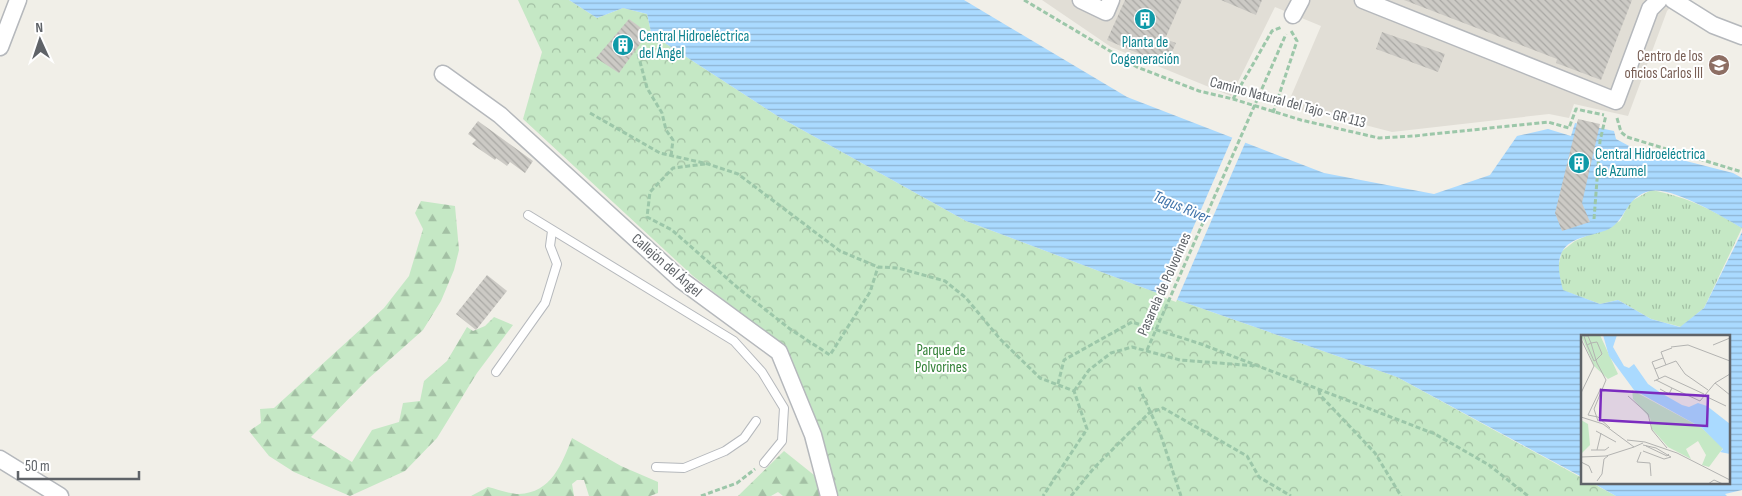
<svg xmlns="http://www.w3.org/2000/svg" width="1742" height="496" font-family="'Sofia Sans Condensed',sans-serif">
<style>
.education{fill:#e1ded6}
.grass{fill:url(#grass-tufts)}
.forest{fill:url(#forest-firs)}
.park{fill:url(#park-crowns)}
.water{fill:url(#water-rules)}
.pier{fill:#f1efe8}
.building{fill:url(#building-back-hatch)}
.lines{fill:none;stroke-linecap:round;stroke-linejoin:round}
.lane-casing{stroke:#b5b8bc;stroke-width:10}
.street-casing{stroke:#b5b8bc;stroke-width:19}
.path{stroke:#9cc7a9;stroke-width:3;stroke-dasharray:5 2.5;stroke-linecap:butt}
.lane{stroke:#fff;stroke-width:8}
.street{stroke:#fff;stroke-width:16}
.path-bridge{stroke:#9cc7a9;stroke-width:3;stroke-dasharray:5 2.5;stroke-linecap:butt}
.labels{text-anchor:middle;stroke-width:4;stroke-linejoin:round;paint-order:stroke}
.culture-label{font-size:15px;fill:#0d838f;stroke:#fff;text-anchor:start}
.education-label{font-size:15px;fill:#785e54;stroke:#fff;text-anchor:end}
.street-label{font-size:15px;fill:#5f6368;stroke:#fff}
.park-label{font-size:15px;fill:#348238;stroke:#fff}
.water-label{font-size:16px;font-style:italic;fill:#4174aa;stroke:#fff}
.inset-road{fill:none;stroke:#b3b3b1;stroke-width:1}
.view{fill:#7b2cbf;fill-opacity:0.15;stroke:#7b2cbf;stroke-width:2.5}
.inset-edge{fill:none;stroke:#5f6368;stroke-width:2.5}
</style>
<defs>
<pattern id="grass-tufts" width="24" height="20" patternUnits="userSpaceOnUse" patternTransform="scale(1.25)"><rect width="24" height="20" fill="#c5e8c5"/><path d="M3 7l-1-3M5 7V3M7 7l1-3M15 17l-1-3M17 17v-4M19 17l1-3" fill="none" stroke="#a3c0a4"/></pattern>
<pattern id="forest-firs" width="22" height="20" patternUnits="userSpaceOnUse" patternTransform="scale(1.25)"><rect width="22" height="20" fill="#c5e8c5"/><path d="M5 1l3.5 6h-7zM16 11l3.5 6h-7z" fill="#a3c0a4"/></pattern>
<pattern id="park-crowns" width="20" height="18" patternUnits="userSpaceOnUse" patternTransform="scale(1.25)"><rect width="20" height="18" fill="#c5e8c5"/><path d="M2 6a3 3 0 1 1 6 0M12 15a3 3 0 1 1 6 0" fill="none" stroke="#a3c0a4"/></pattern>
<pattern id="water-rules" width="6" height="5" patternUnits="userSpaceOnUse" patternTransform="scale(1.25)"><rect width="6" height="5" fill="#aadaff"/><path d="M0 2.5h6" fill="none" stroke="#8eb4d2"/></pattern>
<pattern id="building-back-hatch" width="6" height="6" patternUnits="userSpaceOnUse" patternTransform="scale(1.25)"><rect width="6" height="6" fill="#cccac5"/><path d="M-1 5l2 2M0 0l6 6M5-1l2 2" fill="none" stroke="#a9a8a4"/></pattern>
</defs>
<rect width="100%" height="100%" fill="#f1efe8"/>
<path class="education" d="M1042,0h634l-9,11 -39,105 -54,-12 -5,14 -20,-4 -157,18 -77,-20 -29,-4 35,-82 -46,-19 -44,89 -120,-49z"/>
<path class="grass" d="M1651,190c36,7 60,19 91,38l-38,80 -23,19 -30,-8 -33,-19 -18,4 -38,-14 -4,-23 4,-16 13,-10 45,-20 10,-19z"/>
<path class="forest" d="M421,201l34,5 4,44 -5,20 -13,31 -18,29 -54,48 -58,59 41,25 20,-32 27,-8 4,-19 17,-2 4,-20 23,-20 20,-34 6,4 12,-5 9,-9 19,8 -36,48 -40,65 -32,33 -55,25 -56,-24 -25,-16 -20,-25 12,-8 -1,-14 14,-1 110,-100 25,-32 14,-47 -8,-16z
M572,438l49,28 37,16v11l-8,3h-61l-5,-16h-7l-5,4 2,12h-103l17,-9c9,2 21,7 31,7 32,-1 43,-30 53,-56z
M784,451l30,24 8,21h-39l-5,-4 -7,4h-33z"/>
<path class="park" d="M518,0h51l28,18 26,-10 24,6 4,18 3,4 125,81 187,104 186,70 245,86 185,101v4h8l26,14h-779l-21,-77 -33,-73 -90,-70 -170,-157 19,-67z"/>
<path class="water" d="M569,0h395l163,97 197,76 110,21 56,-19 27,-39 31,-7 23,7 4,-13 39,8 2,8 15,8 102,26 9,5v50c-19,-11 -70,-42 -92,-37 -25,6 -23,28 -41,38 -14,7 -39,7 -47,23 -6,12 -2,26 1,38l37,14 18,-4 33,19 29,8 24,-19 38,-76v258l-17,4 2,2h-111l-25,-14h137v-146h-146v141l-185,-100 -245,-86 -186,-70 -187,-104 -125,-81 -3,-4 -4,-18 -24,-6 -26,10z"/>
<path class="pier" d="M1233,136l13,5 -70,161 -13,-5z"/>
<path class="building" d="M1125,0h57l-17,39 11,4 -10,22 -59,-25z
M1221,0h41l-6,15z
M1404,0h228l-31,80 -45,-17 1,-4z
M629,19l19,14 -29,40 -23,-15z
M1382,32l63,22 -7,18 -62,-23z
M1578,119l22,5 -18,79 8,19 -28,9 -7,-18z
M478,121l55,40 -8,12 -15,-11 -3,4 -11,-8 -1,2 -23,-16 4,-4 -8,-6z
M487,275l20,16 -31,39 -20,-16z"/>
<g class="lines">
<g class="lane-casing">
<path id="lane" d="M528,215l206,126 28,31 22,36 -2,33 -18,22
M496,372l49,-69 12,-39 -7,-18 2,-15
M656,467l28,1 41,-17 19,-13 12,-17"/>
</g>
<g class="street-casing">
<path id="street" d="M1081,0l25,12 5,-12
M1363,0l253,101 34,-92 9,-9
M1673,0l40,25 29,11
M1293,15l8,-15
M0,47l18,-47
M443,74l57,41 181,165 98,72 34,83 16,61
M0,459l60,37"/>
</g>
<path class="path" d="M1024,0l113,67 62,24 34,8 68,21 78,18 35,-2 134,-14 21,6 7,-19 28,6
M638,54l9,34 15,25 4,17 7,10 -2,16
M1233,99l39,-68 10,-4
M590,113l70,40 48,11 30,10 102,77 38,16 20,1 47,13 21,17 34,41 40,39 34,13 13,38 -44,67
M1273,113l24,-72 -7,-12
M1617,118l4,14 6,5 115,35
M705,164l-32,4 -23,24 -3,25 25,13 66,58 52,41 40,26 40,-63 8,-25
M1594,219l6,-78 6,-26
M1058,384l6,-24 68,-38 69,22 234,90 54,31 39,31
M1139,387l21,46 21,63
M1319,390l1,5 55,58 26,43
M1074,391l15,-21 22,-17 21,-6 48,13 77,6
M701,496l36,-13 18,-14
M1071,496l23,-28 55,-55 14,-5 84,48 12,21 32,19"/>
<use href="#lane" class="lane"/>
<use href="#street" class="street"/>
<path class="path-bridge" d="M1147,350l139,-316"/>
</g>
<defs>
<g id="building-disc" transform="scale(1.125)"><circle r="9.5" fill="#0f9aa8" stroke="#fff"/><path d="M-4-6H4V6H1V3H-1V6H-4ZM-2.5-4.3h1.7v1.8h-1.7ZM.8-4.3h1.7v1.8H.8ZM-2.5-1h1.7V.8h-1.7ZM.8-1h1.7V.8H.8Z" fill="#fff"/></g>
<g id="school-disc" transform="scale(1.125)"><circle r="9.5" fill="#8d6e63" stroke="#fff"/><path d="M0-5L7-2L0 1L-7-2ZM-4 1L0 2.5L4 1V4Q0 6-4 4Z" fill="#fff"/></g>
</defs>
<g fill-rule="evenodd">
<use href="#building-disc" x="1145" y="19"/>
<use href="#building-disc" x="623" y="45"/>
<use href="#school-disc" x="1719" y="65"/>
<use href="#building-disc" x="1579" y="163"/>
</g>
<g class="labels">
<g class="culture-label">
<text x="639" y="41">Central Hidroeléctrica<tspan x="639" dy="17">del Ángel</tspan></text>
<text x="1145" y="47" text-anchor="middle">Planta de<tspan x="1145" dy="17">Cogeneración</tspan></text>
<text x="1595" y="159">Central Hidroeléctrica<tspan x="1595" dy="17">de Azumel</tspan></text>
</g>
<g class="education-label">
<text x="1703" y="61">Centro de los<tspan x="1703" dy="17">oficios Carlos III</tspan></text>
</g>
<g class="street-label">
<text transform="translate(1288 102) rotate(15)" y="5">Camino Natural del Tajo - GR 113</text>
<text transform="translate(667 265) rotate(41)" y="5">Callejón del Ángel</text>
<text transform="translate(1164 284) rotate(-66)" y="5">Pasarela de Polvorines</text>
</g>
<g class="park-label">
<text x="941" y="355">Parque de<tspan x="941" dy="17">Polvorines</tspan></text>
</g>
<g class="water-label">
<text transform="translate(1182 206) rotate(23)" y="6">Tagus River</text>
</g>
</g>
<g transform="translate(1581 335)">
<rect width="149" height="149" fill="#f1efe8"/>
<path d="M0,85l7,4 2,21 -9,9z" fill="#c5e8c5"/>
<path d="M0,0h19l18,39 -10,5 -14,-13zM51,55l70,38 19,18 2,2 -14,19 -7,-2 4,-10 -8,-14 -12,8 5,10 -23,-12 -16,-18 -2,-11 -17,-19z" fill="#c5e8c5"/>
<path d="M22,0h14l-4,12 11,19 5,2 5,-4 14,20 13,9 21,12 7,2 9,-4 9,3 23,18v30l-10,-2 3,-3 -21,-21 -68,-38 -25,-34z" fill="#aadaff"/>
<path class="inset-road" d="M0,4l13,27 -13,27M6,10l-3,-9h4l3,7 -4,2 7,16 2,-1 6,-6 -5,-12 -6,1 5,17 1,3 9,17 -12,29 4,12M132,10l17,-7M90,12l17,-2 42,16M85,30l-5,-13 11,-4M74,34l21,-8 9,13 23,16M78,44l-7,-17 11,-4M75,45l16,8M73,46l11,-5 39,18M134,48l15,12M20,53l-13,27 10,2 12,11M79,54l9,5 3,-6 28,13 15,-18 15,-9M122,60l23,11M47,61l20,18 4,16 15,18M0,82l22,7 31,23 9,-4M15,96l20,11M46,105l18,2 32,11 53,27M62,110l13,3 15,9 -7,2 -21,-8M65,111l21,10 2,-2M10,115h14l4,-3M16,115l4,-17M60,117l-4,10 13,1 1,13M0,122l25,-1 28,-9M0,127l8,4 3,7M16,146l5,-7 2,-15 4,-3M127,149l6,-4 9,4"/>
<path class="view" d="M20,55l107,6 -1,30 -107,-6z"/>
<rect width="149" height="149" class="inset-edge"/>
</g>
<g transform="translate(40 40) rotate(357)" stroke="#ffffff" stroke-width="4" paint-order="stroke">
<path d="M0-4L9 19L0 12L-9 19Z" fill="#5f6368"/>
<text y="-8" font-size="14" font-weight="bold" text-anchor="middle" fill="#5f6368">N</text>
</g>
<path d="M18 471v8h121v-8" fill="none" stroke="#5f6368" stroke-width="2.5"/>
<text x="25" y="471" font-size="15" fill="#5f6368" stroke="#ffffff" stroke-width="4" paint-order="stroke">50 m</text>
</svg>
